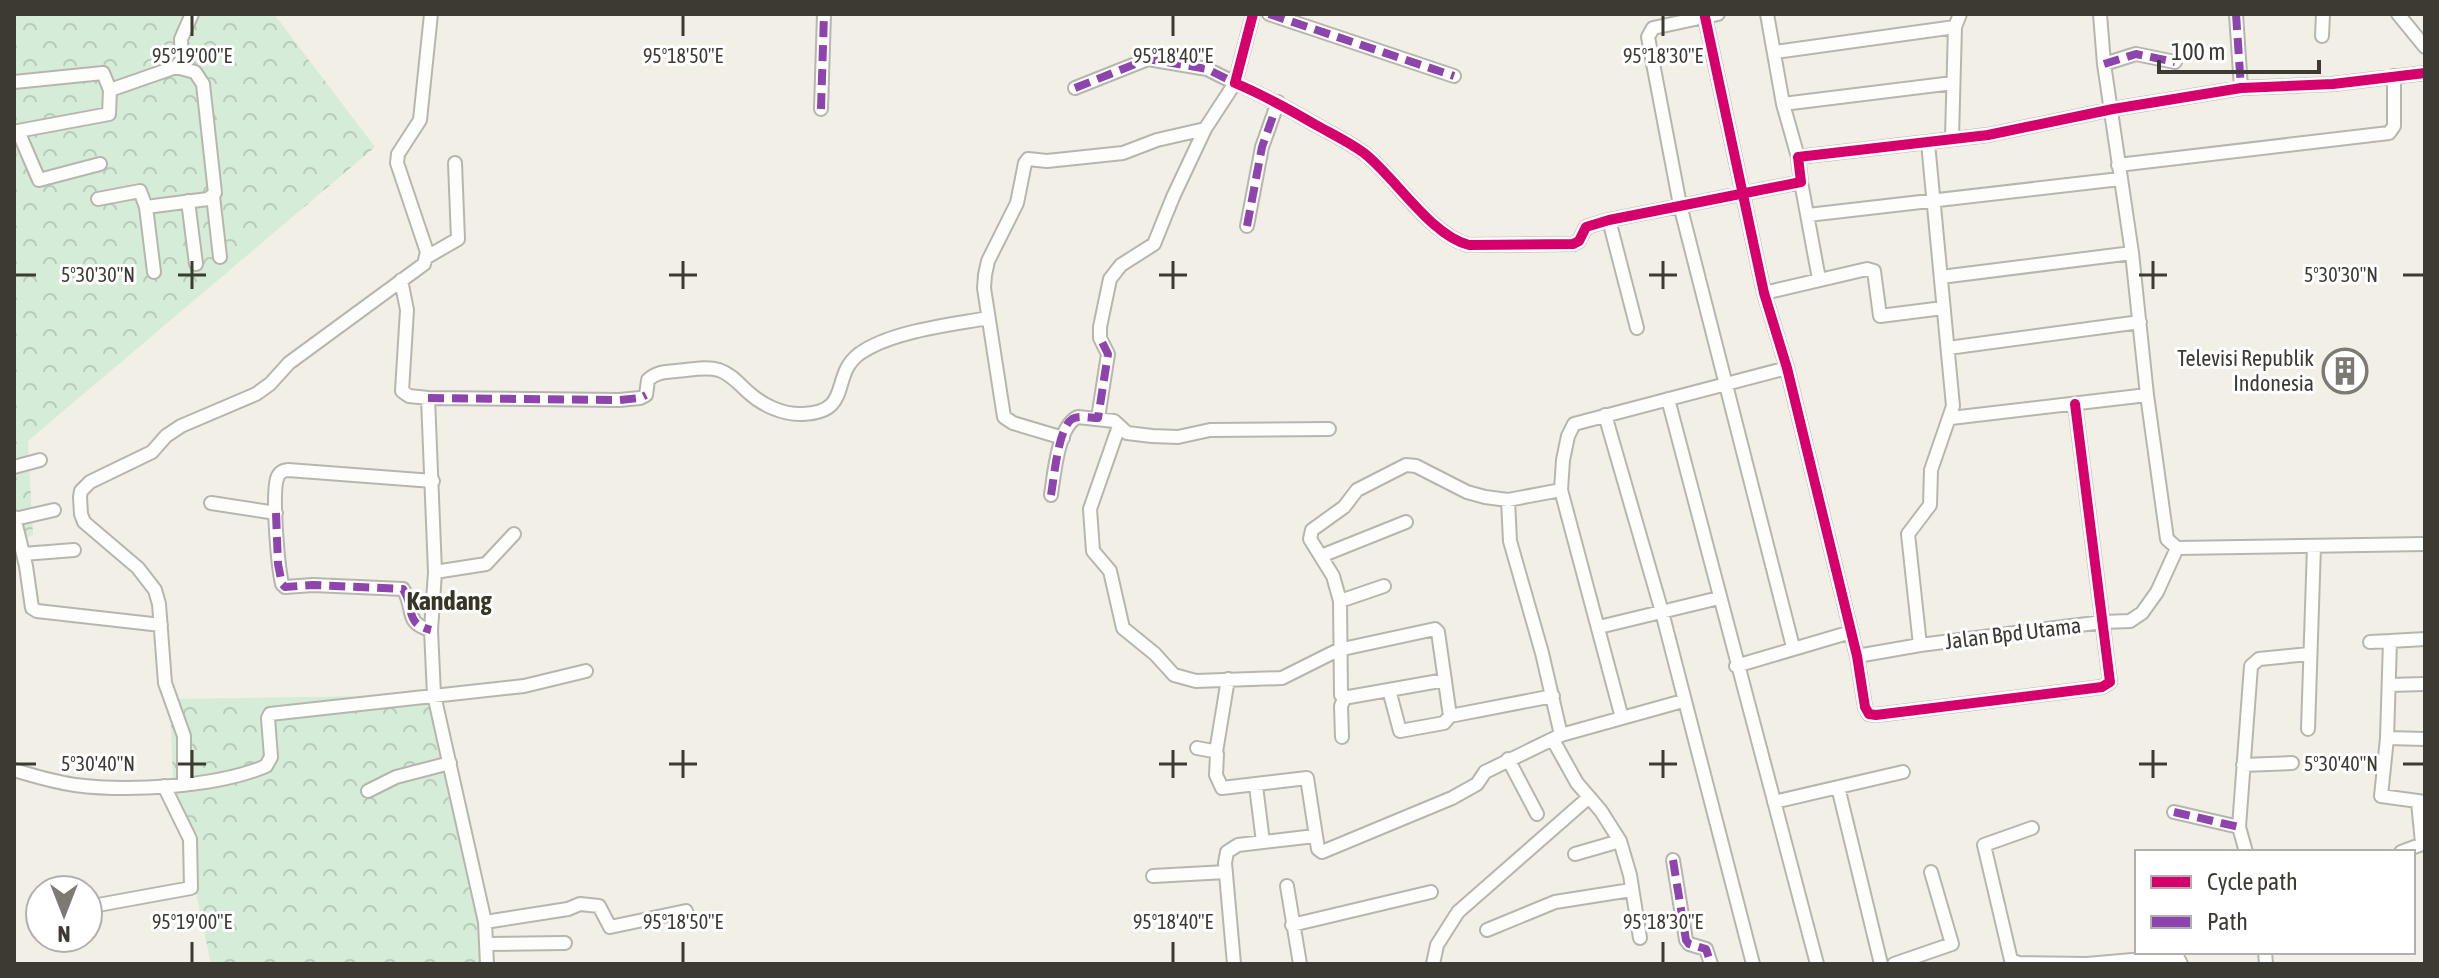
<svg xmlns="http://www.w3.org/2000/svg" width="2439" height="978" font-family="'Asap Condensed',sans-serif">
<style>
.forest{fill:url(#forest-crowns)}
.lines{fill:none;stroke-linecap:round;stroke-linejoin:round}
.minor-casing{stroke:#b7b6ae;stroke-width:16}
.minor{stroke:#fdfdfb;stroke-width:12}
.quiet{stroke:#8e44ad;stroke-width:8;stroke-dasharray:16 8;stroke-linecap:butt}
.cycleway-casing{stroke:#fff;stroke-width:15}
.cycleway{stroke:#d6006c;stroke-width:10}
.ticks{fill:none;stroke:#3c3a33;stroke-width:3}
.labels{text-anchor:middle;stroke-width:6;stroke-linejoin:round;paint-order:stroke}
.poi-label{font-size:22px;fill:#3c3a33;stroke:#fff;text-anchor:end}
.street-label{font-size:22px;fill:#3c3a33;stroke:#fff}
.quarter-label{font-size:26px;font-weight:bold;fill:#393526;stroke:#fff}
.ticks-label{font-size:20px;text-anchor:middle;fill:#3c3a33;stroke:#fff;stroke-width:6;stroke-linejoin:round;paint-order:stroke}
</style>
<defs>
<pattern id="forest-crowns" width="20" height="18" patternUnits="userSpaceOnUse" patternTransform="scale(2)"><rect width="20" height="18" fill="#d5ecd8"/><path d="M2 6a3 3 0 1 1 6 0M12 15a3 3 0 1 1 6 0" fill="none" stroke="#b8cbba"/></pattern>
</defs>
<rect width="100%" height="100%" fill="#f2f0e6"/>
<path class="forest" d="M14,14h260l101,133 -347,294 5,94 -19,7z
M434,695l53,269h-276l-38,-179 -3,-86z"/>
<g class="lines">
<g class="minor-casing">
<path id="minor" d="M1253,14l-18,69c28,12 54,26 81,42 16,9 33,17 48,28 31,24 67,83 105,92l104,-1 6,-3 7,-14 23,-7 192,-38 -3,-25 190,-22 125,-26 128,-21 92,-4 92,-11
M1269,14l185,62
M1718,14l-65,14 -5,9 32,168 113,442
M1767,14l16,90 15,53
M2100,14l4,50 28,189 15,142 20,144 10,9 248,-4
M2236,14l5,74
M2398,14l27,33
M1705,17l59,276 23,75 70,288 8,51 4,7 7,1 226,-28 8,-5 -35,-278
M2322,36l1,-22
M1775,52l180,-25
M2104,64l32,-10 39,8
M14,82l89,-9 7,17
M1075,88l73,-29 59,10 28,14 -30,46 -32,68 -19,47 -33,21 -11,14 -10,48v11l8,16 -10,64
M1783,104l170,-21
M821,109l3,-95
M1952,137l3,-110 5,-13
M100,164l-61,16 -21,-49 91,-17 1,-24 66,-23
M2118,165l271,-32 5,-7v-50
M1801,182l18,97
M213,196l7,61
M98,199l42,-8 6,16
M188,201l8,63
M1808,215l312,-36
M1609,220l28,108
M1247,226l15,-79 16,-45
M427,257l31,-18 -3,-76
M154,272l-8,-65 62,-8 7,-6 -12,-109 -8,-12 -19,-5 6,-7 -1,-21 11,-25
M1941,277l191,-24
M401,280l6,30 -5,81 7,5 19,2 191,2 21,-2 6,-3 2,-15c8,-8 18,-8 28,-9 14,-1 30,-5 43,-1 12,4 20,14 29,22 14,13 35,23 55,22 50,-2 27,-38 56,-60 32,-23 91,-29 129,-36
M1764,293l103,-24 7,2 6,45 63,-8
M1948,348l192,-26
M428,398l7,174 -4,58 3,65 51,227 2,42
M1668,399l149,565
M1605,415l57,197 91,352
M1951,418l196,-23
M1119,426l-29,83 3,42 17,20 13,57 32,26 19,21 22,6 86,-3 56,-28 97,-21 3,3 12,84 103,-20
M1063,438l-50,-15 -9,-6 -20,-129 1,-13 3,-14 29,-58 8,-40 3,-4 19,2 76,-8 34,-13 48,-11
M14,467l26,-7
M1051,495c3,-20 7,-70 27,-78l36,4 13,12 25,3 26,1 32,-7 119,-1
M1508,500l2,41 32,112 19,82 122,-34
M211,503l65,10
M14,517l12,49 6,42 5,3 124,14
M15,519l39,-9
M23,554l51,-4
M1321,556l85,-34
M435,572l51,-8 28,-30
M1340,601l44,-15
M1599,627l120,-29
M431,630c-28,-7 -15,-21 -28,-41l-90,-4 -28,2 -3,-3c-4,-18 -11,-94 -4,-108 3,-5 5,-5 10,-6l145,11
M2425,639l-35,2 -3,97 38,1
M2370,642l20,-1
M1920,645l-12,-111 22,-29 1,-35 22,-64 -25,-263
M1857,656l63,-11 183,-23 27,-1 12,-8 15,-21 20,-44
M1736,666l115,-34
M1445,680l-96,17 -8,-2 -1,-94 -7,-25 -23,-37 2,-9 32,-23 13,-17 49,-25 10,1 51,26 18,5 23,3 53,-10
M2389,685l36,-1
M1389,690l11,41 44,-8 6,-7
M1622,718l-61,-228 2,-30 5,-24 6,-12 213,-56
M2308,729l6,-183
M1342,737l-1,-31 4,-9
M2387,738l-6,58 44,6
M1553,740l24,43 24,28 19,30 10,34 10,63
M1197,748l16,3 4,3 -1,21 6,13 85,-10 11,71 4,3 130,-54 25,-14 8,-12 76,-37
M1216,752l12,-73
M1508,759l29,55
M2243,765l49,-2
M14,770c20,6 40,12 61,15 53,7 142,2 191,-19l5,-9 -3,-39 2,-4 254,-28 62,-15
M184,785v-49l-19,-53 -6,-79 -4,-14 -17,-22 -54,-46 -3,-8 -1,-17 1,-6 9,-9 62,-30 14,-16 15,-10 75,-32 14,-10 19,-21 135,-99 3,-12 -30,-89 1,-9 22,-34 11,-106
M1256,786l7,56
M1838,787l43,177
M368,791l28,-14 54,-14
M1774,802l129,-30
M2418,802l4,41
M2174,812l65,15
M2032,828l-48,17 27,115 8,3 68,1 90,-8 4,8
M2246,852l-7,-25 12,-161 8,-7 50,-5
M2401,852l24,-9
M1575,854l45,-13
M1673,860l13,80 3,4 17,5 5,15
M1153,876l73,-4
M1287,886l13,78
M98,905l93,-17 -1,-49 -26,-53
M485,922l83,-13 12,-5 19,2 11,21 76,-16
M1292,925l139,-33
M1487,930l68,-28 76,-12
M486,944l79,-1
M2265,952l1,12
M1234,964l-9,-101 2,-11 11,-7 77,-9
M1433,964l4,-19 21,-33 130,-114
M1894,964l58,-20 -21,-72"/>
</g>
<use href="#minor" class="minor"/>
<path class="quiet" d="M1269,14l185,62
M2236,14l5,74
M2104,64l32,-10 39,8
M1075,88l73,-29 59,10 28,14
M821,109l3,-95
M1247,226l15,-79 16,-45
M428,398l191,2 21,-2 6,-3
M1051,495c3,-16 7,-67 21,-76 7,-4 18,-1 26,-1l10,-64 -8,-16
M276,513l2,51 4,20 3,3 28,-2 90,4c13,20 0,34 28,41
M2174,812l65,15
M1673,860l13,80 3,4 17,5 5,15"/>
<g class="cycleway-casing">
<path id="cycleway" d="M1253,14l-18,69c28,12 54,26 81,42 16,9 33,17 48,28 31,24 67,83 105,92l104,-1 6,-3 7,-14 23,-7 192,-38 -3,-25 190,-22 125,-26 128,-21 92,-4 92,-11
M1705,17l59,276 23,75 70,288 8,51 4,7 7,1 226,-28 8,-5 -35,-278"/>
</g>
<use href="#cycleway" class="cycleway"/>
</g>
<path class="ticks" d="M192,16v20M683,16v20M1173,16v20M1663,16v20M192,261v28M683,261v28M1173,261v28M1663,261v28M2153,261v28M16,275h20M178,275h28M669,275h28M1159,275h28M1649,275h28M2139,275h28M2403,275h20M192,750v28M683,750v28M1173,750v28M1663,750v28M2153,750v28M16,764h20M178,764h28M669,764h28M1159,764h28M1649,764h28M2139,764h28M2403,764h20M192,942v20M683,942v20M1173,942v20M1663,942v20"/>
<defs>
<g id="building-ring" transform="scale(2.3)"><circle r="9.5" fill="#fff" stroke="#7c7a72" stroke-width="1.5"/><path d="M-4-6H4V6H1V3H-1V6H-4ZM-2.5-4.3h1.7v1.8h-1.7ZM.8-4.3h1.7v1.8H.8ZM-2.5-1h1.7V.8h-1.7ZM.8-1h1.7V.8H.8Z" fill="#7c7a72"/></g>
</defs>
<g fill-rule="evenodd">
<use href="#building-ring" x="2345" y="371"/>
</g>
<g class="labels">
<g class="poi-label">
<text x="2314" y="366">Televisi Republik<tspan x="2314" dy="25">Indonesia</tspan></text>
</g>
<g class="street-label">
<text transform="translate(2013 633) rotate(-7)" y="8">Jalan Bpd Utama</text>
</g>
<g class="quarter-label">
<text x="449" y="610">Kandang</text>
</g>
</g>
<g class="ticks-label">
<text x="192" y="63">95°19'00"E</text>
<text x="683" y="63">95°18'50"E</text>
<text x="1173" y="63">95°18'40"E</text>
<text x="1663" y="63">95°18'30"E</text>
<text x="2341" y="282">5°30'30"N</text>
<text x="98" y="282">5°30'30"N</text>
<text x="2341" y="771">5°30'40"N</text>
<text x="98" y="771">5°30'40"N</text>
<text x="192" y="929">95°19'00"E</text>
<text x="683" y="929">95°18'50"E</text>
<text x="1173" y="929">95°18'40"E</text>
<text x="1663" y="929">95°18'30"E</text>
</g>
<rect width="2439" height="978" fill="none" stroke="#3c3a33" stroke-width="32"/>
<rect x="2135" y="850" width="280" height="104" fill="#ffffff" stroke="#b1b0ad" stroke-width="2"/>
<rect x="2151" y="876" width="40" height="12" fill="#d6006c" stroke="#b1b0ad" stroke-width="2"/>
<text x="2207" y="890" font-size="24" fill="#3c3a33">Cycle path</text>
<rect x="2151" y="916" width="40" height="12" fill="#8e44ad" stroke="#b1b0ad" stroke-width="2"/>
<text x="2207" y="930" font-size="24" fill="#3c3a33">Path</text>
<g transform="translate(64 914) rotate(180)"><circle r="38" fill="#ffffff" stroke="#b1b0ad" stroke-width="2"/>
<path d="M0-6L14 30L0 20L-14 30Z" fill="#7c7a72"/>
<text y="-12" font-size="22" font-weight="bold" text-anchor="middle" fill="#3c3a33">N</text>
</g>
<path d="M2159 60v12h160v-12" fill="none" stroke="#3c3a33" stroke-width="4"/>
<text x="2171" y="60" font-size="24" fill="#3c3a33" stroke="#ffffff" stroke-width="6" paint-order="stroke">100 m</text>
</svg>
